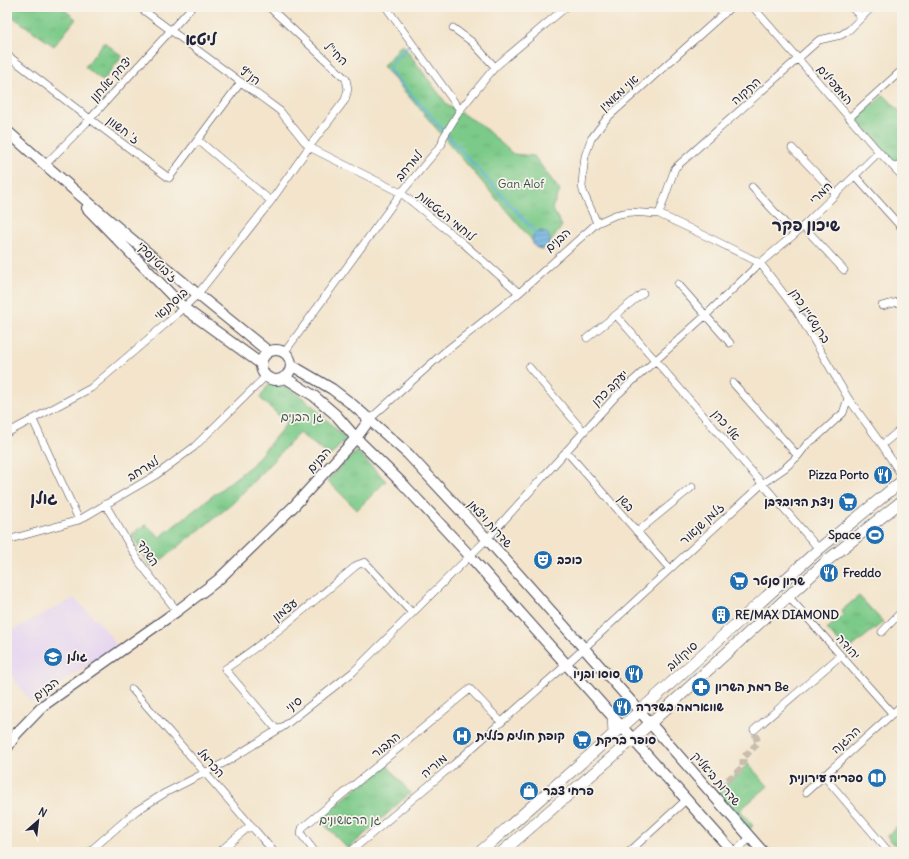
<svg xmlns="http://www.w3.org/2000/svg" width="909" height="859" font-family="Delius,'Playpen Sans Hebrew',sans-serif">
<style>
.built{fill:#e5d3f1}
.park{fill:url(#park-tufts);stroke:#4f7662}
.water{fill:url(#water-rules);stroke:#44688c}
.lines{fill:none;stroke-linecap:round;stroke-linejoin:round}
.stream{stroke:#66afde;stroke-width:2}
.street-tunnel{stroke:#c9bdae;stroke-width:7;stroke-dasharray:7 3.5;stroke-linecap:butt}
.street-casing{stroke:#413f51;stroke-width:8}
.secondary-casing{stroke:#413f51;stroke-width:12}
.primary-casing{stroke:#413f51;stroke-width:12}
.street{stroke:#fff;stroke-width:7}
.secondary{stroke:#fff;stroke-width:10}
.primary{stroke:#fff;stroke-width:11}
.labels{text-anchor:middle;stroke-width:3.5;stroke-linejoin:round;paint-order:stroke}
.street-label{font-size:12px;fill:#22223b;stroke:#f7f3e8}
.park-label{font-size:12px;fill:#3d5452;stroke:#f7f3e8}
.poi-label{font-size:12px;font-weight:bold;fill:#22223b;stroke:#f7f3e8;text-anchor:start}
.district-label{font-size:16px;font-weight:bold;fill:#22223b;stroke:#f7f3e8}
</style>
<defs>
<pattern id="park-tufts" width="24" height="20" patternUnits="userSpaceOnUse"><rect width="24" height="20" fill="#7cca89"/><path d="M3 7l-1-3M5 7V3M7 7l1-3M15 17l-1-3M17 17v-4M19 17l1-3" fill="none" stroke="#6bad77"/></pattern>
<pattern id="water-rules" width="6" height="5" patternUnits="userSpaceOnUse"><rect width="6" height="5" fill="#66afde"/><path d="M0 2.5h6" fill="none" stroke="#548eb5"/></pattern>
</defs>
<rect width="100%" height="100%" fill="#f7f3e8"/>
<filter id="ink" filterUnits="userSpaceOnUse"><feTurbulence type="fractalNoise" baseFrequency=".025" numOctaves="2"/><feDisplacementMap in="SourceGraphic" scale="8" xChannelSelector="R" yChannelSelector="G"/><feConvolveMatrix kernelMatrix="1 2 1 2 8 2 1 2 1" color-interpolation-filters="sRGB"/></filter>
<filter id="wash" filterUnits="userSpaceOnUse"><feTurbulence type="fractalNoise" baseFrequency=".012" numOctaves="4" result="noise"/><feDisplacementMap in="SourceGraphic" scale="16" xChannelSelector="R" yChannelSelector="G"/><feGaussianBlur stdDeviation="0.9" result="paint"/><feColorMatrix in="noise" values="0 0 0 0 0 0 0 0 0 0 0 0 0 0 0 0 0 1.4 0 .05"/><feComposite in="paint" operator="in"/></filter>
<g filter="url(#wash)">
<rect width="100%" height="100%" fill="#f3e4cb"/>
<path class="built" d="M74,598l30,29 12,18 -85,58 -24,-35v-35z"/>
<path class="park" d="M7,7h54l15,12 -22,27 -47,-33z
M104,42l18,14 -19,25 -18,-14z
M402,44l46,62 32,18 33,30 21,2 26,35 -8,17 10,18 -14,20 -7,5 -158,-185z
M884,95l18,19v42l-7,7 -39,-44z
M270,382c31,6 54,36 76,57l-16,17 -31,-23 -67,71 -81,64 -20,-34 15,-9 14,12 92,-72 35,-42 -27,-25z
M357,451l29,30 -29,29 -30,-30z
M859,596l24,26 -36,29 -20,-22 16,-14 -2,-4z
M386,764l24,29 -62,56 -29,-30z
M748,764l20,22 -28,24 13,16 -5,5 -33,-38z
M902,822v30h-1l-14,-16z"/>
<path class="water" d="M532 240a9 9 0 1 1 18 0a9 9 0 1 1-18 0Z"/>
<g class="lines">
<path class="stream" d="M410,44l-16,16 -5,10 55,61
M447,135l89,98"/>
</g>
</g>
<g filter="url(#ink)">
<g class="lines">
<path class="street-tunnel" d="M712,794l31,-27v-9l15,-15 -4,-13"/>
<g class="street-casing">
<path id="street" d="M139,7l141,104 29,36 92,46 63,51 55,49
M386,7l74,103
M718,7l6,7
M753,7l126,145 23,24
M851,7l10,10
M453,28l19,14 23,25
M7,55l83,64 79,59 72,-96
M849,118l53,-48
M198,140l73,61
M792,148l44,46
M45,165l45,-46 102,-112
M895,168l7,-6
M855,176l47,52
M752,187l43,47
M659,214l16,-46 144,-128 22,-5 8,-5 23,-23
M597,223l-13,-29 -2,-7 1,-14 2,-17 6,-17 16,-21 124,-111
M803,226l41,44
M678,284l52,59
M882,306l16,-4 4,2
M616,315l203,234
M587,338l56,-45
M284,353l117,-160 41,-49 1,-6 17,-28 35,-43 71,-60
M529,367l54,64
M733,383l65,73
M370,419l72,-65 77,-61 78,-70 18,-8 14,-3 30,2 53,25 48,24 36,47 52,88 34,47 20,31
M33,420l46,100
M7,433l84,-45 77,-66 29,-27 74,-94 38,-54 36,-47 3,-11 -2,-10 -77,-72
M882,445l20,-17
M566,451l104,118
M105,504l35,59 37,48
M637,532l55,-45
M7,540l72,-20 77,-45 38,-28 72,-71
M788,596l104,117
M882,632l20,-21
M132,689l142,163
M892,713h7l3,2
M277,730l-52,-61c47,-31 89,-68 132,-104l8,-3 47,51
M754,730l86,-74
M823,775l66,77
M806,792l96,-87
M7,848l4,4
M89,852l47,-41 29,-18 61,-31 58,-36 69,-54 134,-133 129,-143 90,-81 54,-52 35,-29 84,-82
M219,852l32,-27
M315,852l-14,-18 1,-6 168,-139 31,33
M350,852l103,-87 114,-101 195,-180 23,-16 13,-12 9,-12 10,-7 26,-24 5,-15
M629,852l57,-52
M734,852l16,-14"/>
</g>
<g class="secondary-casing">
<path id="secondary" d="M7,131c85,76 173,150 262,221
M87,208l97,100 77,56
M261 365a15 15 0 1 1 30 0a15 15 0 1 1-30 0Z
M291,365l41,24 21,16 55,49 79,85 149,168 127,145
M284,377l30,19 22,19 20,23 47,46 66,71 264,297
M7,748l9,-14 28,-29 133,-94 41,-31 76,-74 62,-68 14,-19"/>
</g>
<g class="primary-casing">
<path id="primary" d="M613,715l1,19
M480,852l160,-141 179,-162 83,-68
M502,852l131,-113 196,-180 73,-58"/>
</g>
<use href="#street" class="street"/>
<use href="#secondary" class="secondary"/>
<use href="#primary" class="primary"/>
</g>
</g>
<defs>
<g id="restaurant-disc" transform="scale(1)"><circle r="9.5" fill="#1f6fb2" stroke="#f7f3e8"/><path d="M-5-6h1v4h1v-4h1v4h1v-4h1v5L-1.5 .5V6h-2V.5L-5-1ZM5-6V6H3V1.5H1.5Q1.5-4 5-6Z" fill="#fff"/></g>
<g id="supermarket-disc" transform="scale(1)"><circle r="9.5" fill="#1f6fb2" stroke="#f7f3e8"/><path d="M-6-5.5h2.5l.6 2H6L4.5 2H-2.5L-4.4-4H-6ZM-1.5 3.2a1.3 1.3 0 1 0 .1 0ZM3 3.2a1.3 1.3 0 1 0 .1 0Z" fill="#fff"/></g>
<g id="stadium-disc" transform="scale(1)"><circle r="9.5" fill="#1f6fb2" stroke="#f7f3e8"/><path d="M0-5a6.5 5 0 1 0 0 10a6.5 5 0 1 0 0-10ZM-3.5-1.8h7v3.6h-7Z" fill="#fff"/></g>
<g id="theatre-disc" transform="scale(1)"><circle r="9.5" fill="#1f6fb2" stroke="#f7f3e8"/><path d="M-5-5.5Q0-4 5-5.5V0Q5 5 0 6Q-5 5-5 0ZM-3.3-2.5H-1v1.5H-3.3ZM1-2.5H3.3v1.5H1ZM-2.8 1Q0 5.5 2.8 1Z" fill="#fff"/></g>
<g id="building-disc" transform="scale(1)"><circle r="9.5" fill="#1f6fb2" stroke="#f7f3e8"/><path d="M-4-6H4V6H1V3H-1V6H-4ZM-2.5-4.3h1.7v1.8h-1.7ZM.8-4.3h1.7v1.8H.8ZM-2.5-1h1.7V.8h-1.7ZM.8-1h1.7V.8H.8Z" fill="#fff"/></g>
<g id="school-disc" transform="scale(1)"><circle r="9.5" fill="#1f6fb2" stroke="#f7f3e8"/><path d="M0-5L7-2L0 1L-7-2ZM-4 1L0 2.5L4 1V4Q0 6-4 4Z" fill="#fff"/></g>
<g id="pharmacy-disc" transform="scale(1)"><circle r="9.5" fill="#1f6fb2" stroke="#f7f3e8"/><path d="M-2-6h4v4h4v4h-4v4h-4v-4h-4v-4h4Z" fill="#fff"/></g>
<g id="hospital-disc" transform="scale(1)"><circle r="9.5" fill="#1f6fb2" stroke="#f7f3e8"/><path d="M-5-5h3v3.5h4V-5h3V5h-3V1.5h-4V5h-3Z" fill="#fff"/></g>
<g id="library-disc" transform="scale(1)"><circle r="9.5" fill="#1f6fb2" stroke="#f7f3e8"/><path d="M-6-4Q-3-5.5-.7-3.5V5Q-3 3-6 4ZM6-4Q3-5.5 .7-3.5V5Q3 3 6 4Z" fill="#fff"/></g>
<g id="shop-disc" transform="scale(1)"><circle r="9.5" fill="#1f6fb2" stroke="#f7f3e8"/><path d="M-5-2.5h2.3a2.7 3.5 0 0 1 5.4 0H5L5.5 6h-11ZM-1.5-2.5h3a1.5 2.3 0 0 0-3 0Z" fill="#fff"/></g>
</defs>
<g fill-rule="evenodd">
<use href="#restaurant-disc" x="883" y="475"/>
<use href="#supermarket-disc" x="848" y="502"/>
<use href="#stadium-disc" x="875" y="535"/>
<use href="#theatre-disc" x="543" y="560"/>
<use href="#restaurant-disc" x="829" y="573"/>
<use href="#supermarket-disc" x="739" y="581"/>
<use href="#building-disc" x="721" y="615"/>
<use href="#school-disc" x="53" y="657"/>
<use href="#restaurant-disc" x="634" y="674"/>
<use href="#pharmacy-disc" x="701" y="687"/>
<use href="#restaurant-disc" x="622" y="707"/>
<use href="#hospital-disc" x="462" y="736"/>
<use href="#supermarket-disc" x="582" y="740"/>
<use href="#library-disc" x="877" y="778"/>
<use href="#shop-disc" x="529" y="791"/>
</g>
<g class="labels">
<g class="street-label">
<text transform="translate(336 54) rotate(43)" y="4">החי"ל</text>
<text transform="translate(250 76) rotate(36)" y="4">הנ"ץ</text>
<text transform="translate(111 79) rotate(-48)" y="4">יצחק אלחנן</text>
<text transform="translate(835 85) rotate(49)" y="4">המעפילים</text>
<text transform="translate(746 91) rotate(-42)" y="4">התקוה</text>
<text transform="translate(619 93) rotate(-42)" y="4">אני מאמין</text>
<text transform="translate(123 130) rotate(37)" y="4">ז' חשוון</text>
<text transform="translate(409 166) rotate(-50)" y="4">למרחב</text>
<text transform="translate(821 193) rotate(-44)" y="4">המרי</text>
<text transform="translate(446 216) rotate(39)" y="4">לוחמי הגטאות</text>
<text transform="translate(558 240) rotate(-42)" y="4">הבנים</text>
<text transform="translate(157 262) rotate(46)" y="4">ז'בוטינסקי</text>
<text transform="translate(171 304) rotate(-43)" y="4">בוסתנאי</text>
<text transform="translate(810 316) rotate(57)" y="4">ברנשטיין כהן</text>
<text transform="translate(610 388) rotate(-44)" y="4">יעקב כהן</text>
<text transform="translate(726 425) rotate(49)" y="4">אלי כהן</text>
<text transform="translate(319 460) rotate(-48)" y="4">הבנים</text>
<text transform="translate(143 469) rotate(-32)" y="4">למרחב</text>
<text transform="translate(626 503) rotate(49)" y="4">בשן</text>
<text transform="translate(490 524) rotate(48)" y="4">שדרות ויצמן</text>
<text transform="translate(702 524) rotate(-43)" y="4">זלמן שנאור</text>
<text transform="translate(148 553) rotate(56)" y="4">השקד</text>
<text transform="translate(285 610) rotate(-38)" y="4">עצמון</text>
<text transform="translate(848 647) rotate(49)" y="4">יהודה</text>
<text transform="translate(682 656) rotate(-42)" y="4">סוקולוב</text>
<text transform="translate(46 689) rotate(-38)" y="4">הבנים</text>
<text transform="translate(294 704) rotate(-38)" y="4">סיני</text>
<text transform="translate(846 740) rotate(-42)" y="4">ההגנה</text>
<text transform="translate(386 745) rotate(-39)" y="4">התבור</text>
<text transform="translate(211 763) rotate(49)" y="4">הכרמל</text>
<text transform="translate(434 766) rotate(-40)" y="4">מוריה</text>
<text transform="translate(716 779) rotate(49)" y="4">שדרות ביאליק</text>
</g>
<g class="park-label">
<text x="521" y="188">Gan Alof</text>
<text x="302" y="421">גן הבנים</text>
<text x="350" y="824">גן הראשונים</text>
</g>
<g class="poi-label">
<text x="869" y="479" text-anchor="end">Pizza Porto</text>
<text x="834" y="506" text-anchor="end">ניצת הדובדבן</text>
<text x="861" y="539" text-anchor="end">Space</text>
<text x="557" y="564">כוכב</text>
<text x="843" y="577">Freddo</text>
<text x="753" y="585">שרון סנטר</text>
<text x="735" y="619">RE/MAX DIAMOND</text>
<text x="67" y="661">גולן</text>
<text x="620" y="678" text-anchor="end">סוסו ובניו</text>
<text x="715" y="691">רמת השרון Be</text>
<text x="636" y="711">שווארמה בשדרה</text>
<text x="476" y="740">קופת חולים כללית</text>
<text x="596" y="744">סופר ברקת</text>
<text x="863" y="782" text-anchor="end">ספריה עירונית</text>
<text x="543" y="795">פרחי צבר</text>
</g>
<g class="district-label">
<text x="201" y="45">ליטא</text>
<text x="806" y="231">שיכון פקר</text>
<text x="44" y="504">גולן</text>
</g>
</g>
<rect width="909" height="859" fill="none" stroke="#f7f3e8" stroke-width="24"/>
<g transform="translate(38 821) rotate(28)" stroke="#f7f3e8" stroke-width="3" paint-order="stroke">
<path d="M0-3L7 15L0 10L-7 15Z" fill="#22223b"/>
<text y="-6" font-size="11" font-weight="bold" text-anchor="middle" fill="#22223b">N</text>
</g>
</svg>
